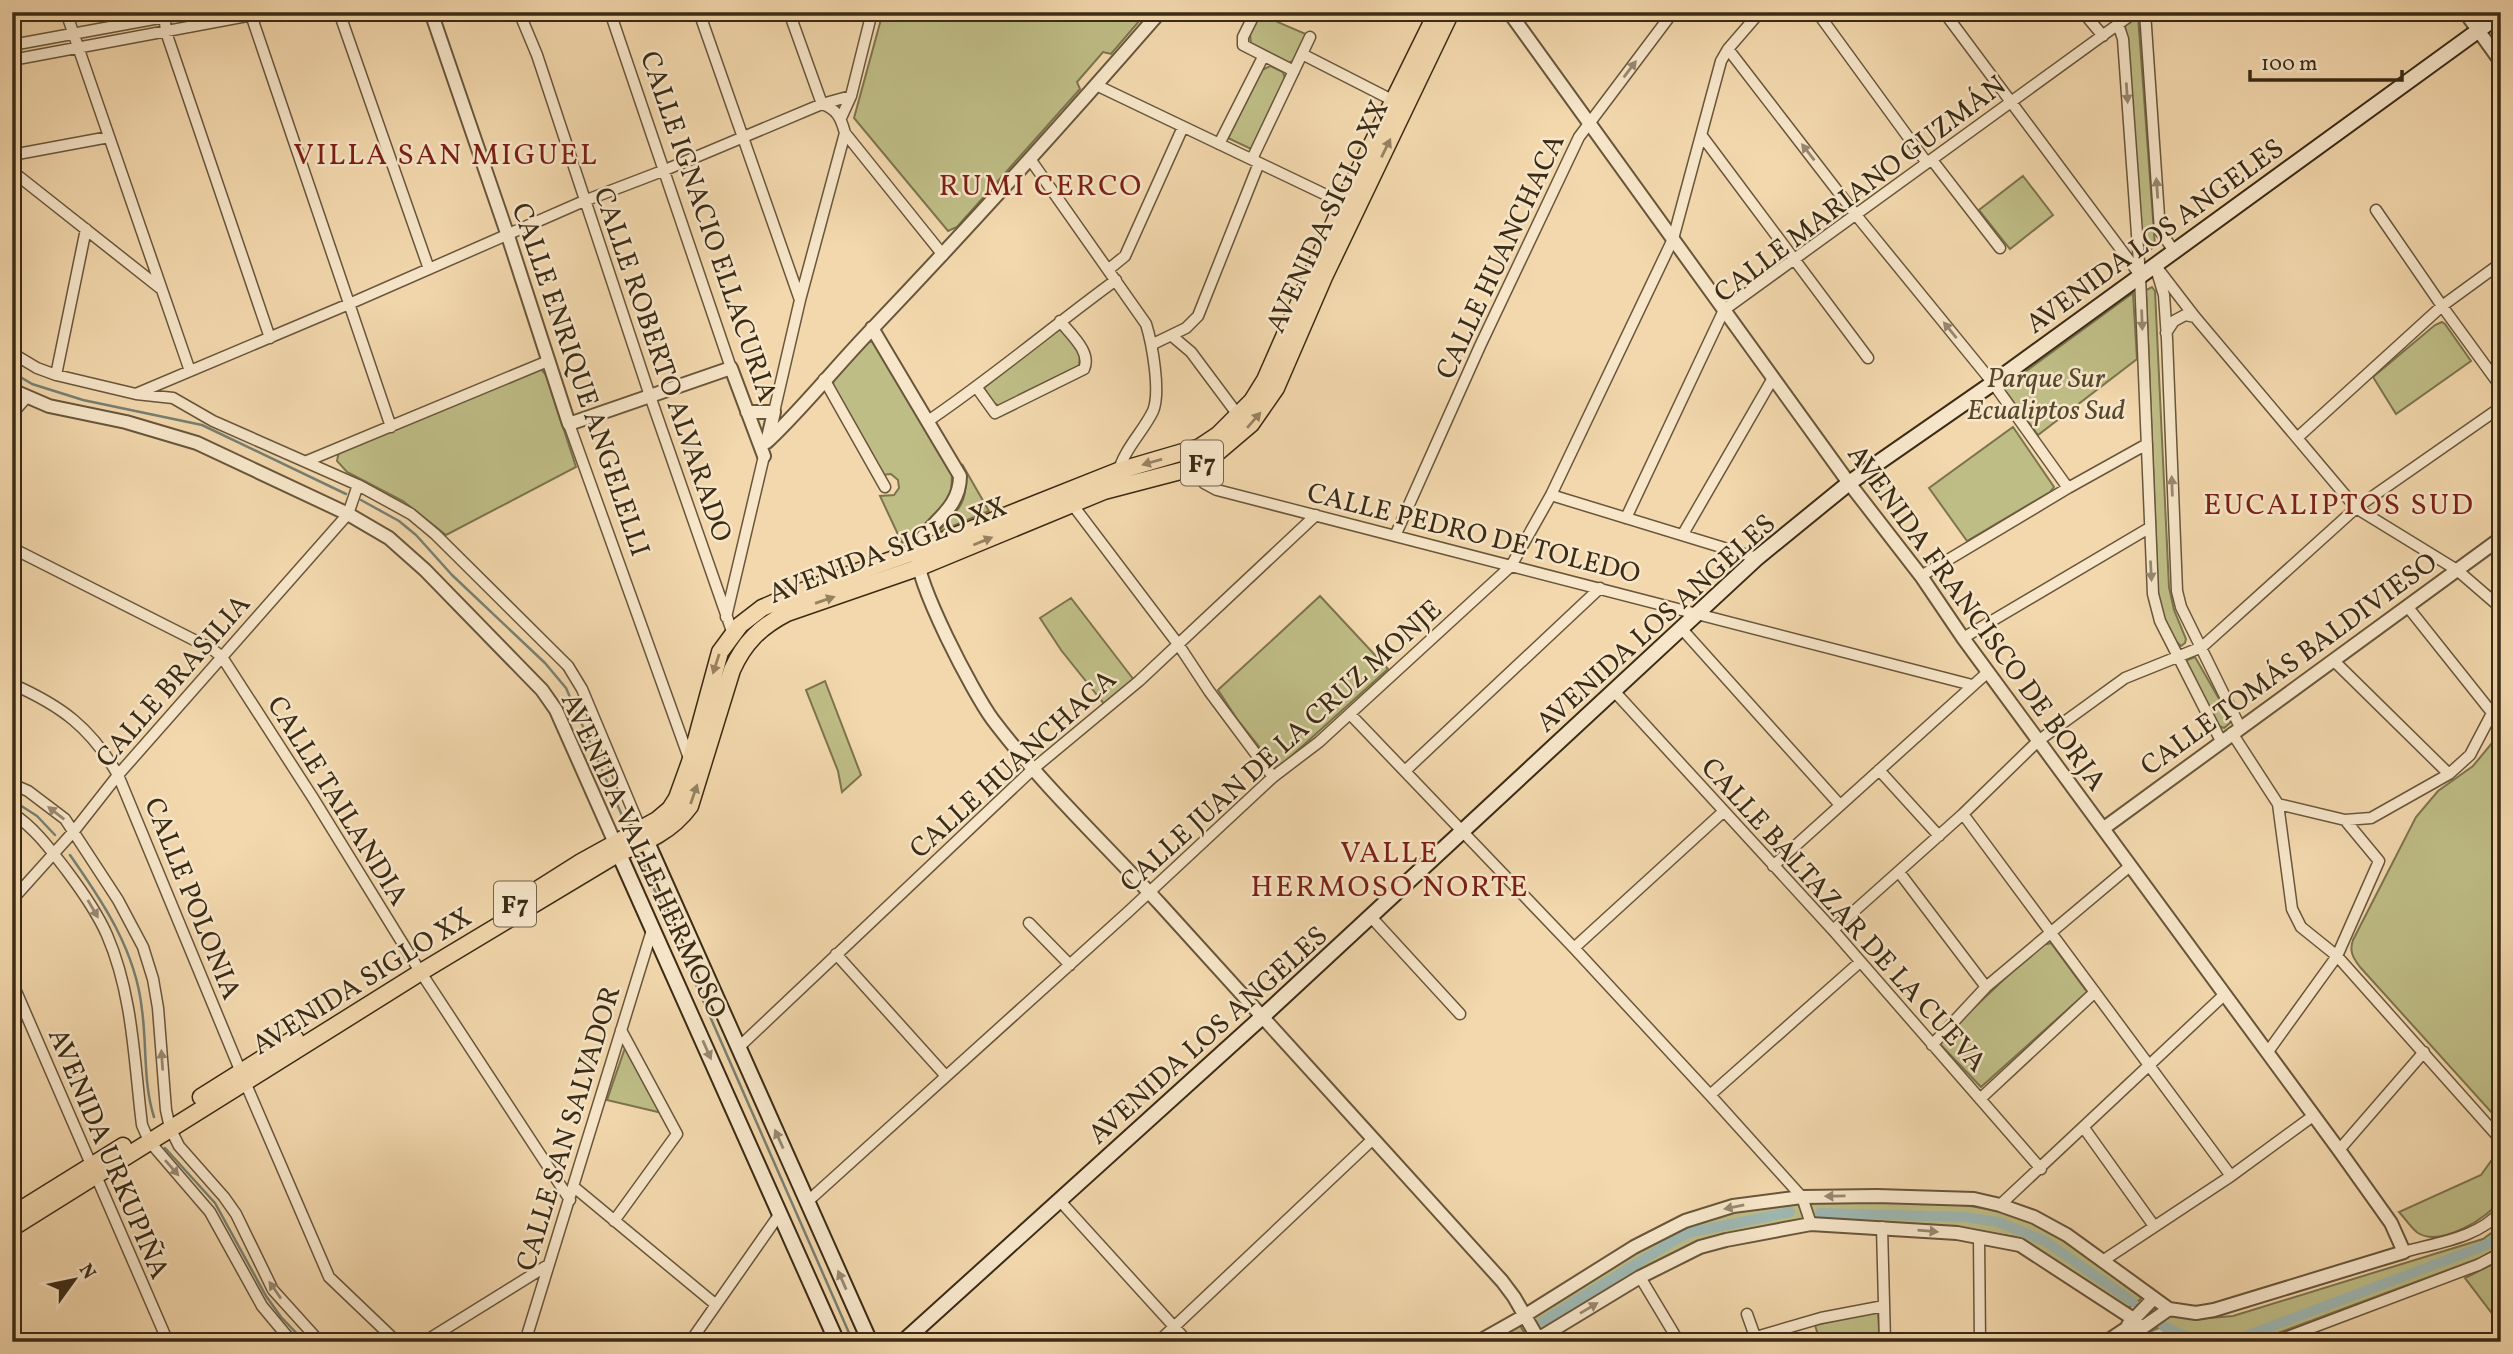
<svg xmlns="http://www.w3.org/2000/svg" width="2513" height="1354" font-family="Vollkorn,serif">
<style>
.green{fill:#bfbd86;stroke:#7c744e;stroke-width:2}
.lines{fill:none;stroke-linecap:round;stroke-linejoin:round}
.stream{stroke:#768074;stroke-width:2.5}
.canal{stroke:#9eb8b3;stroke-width:10}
.minor-casing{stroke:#68563b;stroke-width:13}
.tertiary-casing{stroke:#68563b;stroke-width:16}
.secondary-casing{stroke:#3a2b15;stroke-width:18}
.trunk-casing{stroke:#3a2b15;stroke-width:19}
.minor{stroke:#f7e6ca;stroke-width:10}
.tertiary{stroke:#f7e6ca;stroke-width:12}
.secondary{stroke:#f7e6ca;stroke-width:14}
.trunk{stroke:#f3d8ad;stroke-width:16}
.oneway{fill:#988870}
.oneway2{fill:#968261}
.labels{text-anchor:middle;stroke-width:5;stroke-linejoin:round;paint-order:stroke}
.shield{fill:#f7e6ca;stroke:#73634b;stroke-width:2}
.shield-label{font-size:26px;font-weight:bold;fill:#3a2b15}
.street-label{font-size:28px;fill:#3a2b15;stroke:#f7e6ca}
.park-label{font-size:28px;font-style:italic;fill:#55482c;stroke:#f7e6ca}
.neighbourhood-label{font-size:30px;letter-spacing:2px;fill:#7a1f14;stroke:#f7e6ca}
</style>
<rect width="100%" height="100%" fill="#f3d8ad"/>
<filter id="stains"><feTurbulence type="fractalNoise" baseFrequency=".00286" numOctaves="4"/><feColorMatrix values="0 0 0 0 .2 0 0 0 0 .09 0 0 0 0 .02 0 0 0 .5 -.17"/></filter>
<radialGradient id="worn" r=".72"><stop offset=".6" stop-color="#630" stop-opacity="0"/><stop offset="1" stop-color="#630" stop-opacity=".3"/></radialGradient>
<path class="green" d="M883,12h264l-36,42 -8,-2 -26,30 3,7 -123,138 -9,4 -94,-113z
M2138,16l17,230 -13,10 -17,-232z
M1266,17l42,18 -14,26 -7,2 -36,-19 -1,-10 7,-13z
M1270,66l13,6 2,7 -34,70 -23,-11 34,-68z
M2023,176l30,39 -43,34 -31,-39z
M2152,287l3,4 14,296 5,23 12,29 -1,4 -4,3c-14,-10 -21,-38 -23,-54l-12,-302z
M2133,293l4,66 -99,76 -35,-47z
M2442,322l3,2 26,37 -75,53 -23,-37 62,-52z
M1060,327l20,26 -1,14 -79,40 -7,-5 -9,-14z
M873,341l79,134 -1,21 -28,34 -21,13 -22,-47 14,-1 5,-7 -1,-8 -7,-6 -9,1 -49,-90 1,-7 35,-36z
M541,369l5,6 30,92 -130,68 -43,-34 -56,-29 -10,-11 2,-10z
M2013,427l41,60 -4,5 -83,49 -38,-53z
M962,464l27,47 -53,22c24,-23 36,-35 26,-69z
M1320,596l68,73 -111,100 -40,-50 -19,-29z
M1071,598l63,82 -29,25 -44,-55 -21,-32z
M2195,657l35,61v5l-6,5 -5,-2 -32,-61v-5z
M825,681l36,94 -19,17 -4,-21 -32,-81z
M2501,732v391l-141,-156c-7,-9 -11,-16 -7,-27l63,-123 22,-26 35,-25z
M2051,943l36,49 -106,95 -43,-45 101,-96z
M626,1045l36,68 -55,-13z
M2501,1147v52c-13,20 -61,48 -83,34 -7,-5 -13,-15 -19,-21l82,-37z
M1845,1202c58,1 121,-4 176,16 42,15 84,54 121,80l-16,12 -110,-73 -80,-12 -121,-7 -5,-15z
M1798,1203l6,17 -79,15 -183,97 -11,-16c63,-39 124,-84 197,-103 22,-6 47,-7 70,-10z
M2501,1226v20l-21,12 -226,84h-74l-27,-19 15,-9 29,5 36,-3 250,-77z
M2501,1260v63l-1,1 -35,-46z
M1871,1313h7l2,29h-60l-5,-17z
M1519,1324l9,15 -5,3h-36z"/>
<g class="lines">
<path class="stream" d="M12,372l20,12 51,16 119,25 144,69
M361,500l38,21 17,14 36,40 93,88 21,25 58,132
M12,800l25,16 18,19
M70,855c33,47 66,96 72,155 5,35 1,73 12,107
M640,857l213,485
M165,1148l50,55 51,93 15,21 24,25
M2146,1333l17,-7
M2128,1342l1,-1"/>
<path class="canal" d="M1820,1213l144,4 34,5 47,19 88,61
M1543,1321l137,-84 12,-5 98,-20
M2163,1326l38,16
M1508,1342l11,-6
M2230,1342l251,-95 20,-10"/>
<g class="minor-casing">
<path id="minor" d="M66,12l124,359
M164,12l2,20 104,306
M250,12l141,415
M339,12l90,257
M519,12l18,43 113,341 84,241
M610,12l121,356
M699,12l101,288
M789,12l33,92c15,5 19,14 23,29l98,122
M1817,12l110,151
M1944,12l196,263
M2083,12l20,24
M2114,12l9,27 17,237 13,318 7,27 61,120
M2145,12l15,219 14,20
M1255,13l-12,24v8l51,26
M12,45l180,-33
M1728,49l128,166 137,168 75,105
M1302,54l92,47
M12,60l257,-48
M1096,85l249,119
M841,118l10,-22 21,-84
M1702,136l166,222
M1219,144l44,-87
M12,155l97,-18
M1030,159l116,165c6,19 15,68 7,87 -10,21 -29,38 -35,62
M1252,159l58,-122
M1932,160l68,88
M12,171l148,117
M2376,210l66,96 59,81
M2155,265l40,52 161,191 101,62 44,38
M1109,269l16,-13 58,-129
M2157,272l7,23 3,44 10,252 4,16 59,120
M2166,333l8,-12 11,-6 10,2
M1172,336l19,16 47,63
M1153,344l33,-16 12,-12 61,-153
M12,353l25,15 19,7 80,19 37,4 40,23 145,64 53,29 24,20 133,132 14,23 59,141
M56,375l30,-146
M824,379l61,108
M977,388l18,25 89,-44c8,-17 -14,-35 -24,-48
M138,393l211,-89 235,-103 81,-31 157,-66 29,-8
M774,412l26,-112 45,-167
M12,414l14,-16
M928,421c65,-44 125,-95 188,-141
M569,424l121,337
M2297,438l145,-132 59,-43
M1184,453l20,30 13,7 755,195
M307,461l241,-100
M1551,495l206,63
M1072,504l106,140 31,47 64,86
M1626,518l98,-208 411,-298
M1683,534l90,-156
M1395,536l85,-190 99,-209 94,-125
M12,548l200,101 10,8 91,141 103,167 154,235
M1921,576l147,-88 79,-44
M2407,606l86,108
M726,617l38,-161
M1681,628l159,177
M1963,638l186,-110
M2333,660l116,114
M12,684c50,22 79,44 106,91l127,307 84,195 68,65
M1614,691l219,239 208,239
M1350,714l224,234 136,147 92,102 9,27
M2232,733l46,71 67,16 26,-2 78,-44 21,-19 31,-59
M1406,770l194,-182
M1879,770l60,66
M12,784l16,7 37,28 53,81 25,47 10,32 5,29 8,102 4,18 9,18 45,51 12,17 37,76 47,52
M2278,804l14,105 9,18 36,29 164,184
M12,813c24,16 38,36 55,58 15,20 30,41 40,64 26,60 27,126 35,190l7,16 61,71 52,94 30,36
M1963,814l268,362
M1773,866l215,-194
M1899,872l87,115
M12,900l62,-69 44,-56 230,-261 10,-29
M1371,917l89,97
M1029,923l41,42
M1833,930l130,-116 75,-73 87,-63 77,-31 154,-139 145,-101
M1574,948l149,-136
M836,954l109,121
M12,982l156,360
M1932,1045l54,-58 144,-121
M739,1047l294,-278 106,-88 177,-166
M2267,1053l70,-97 42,-95 -34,-41
M1710,1095l150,-133
M1980,1099l115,-107
M2084,1128l70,98
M2339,1150l85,-98
M574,1187l141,117
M1060,1201l128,141
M807,1202l321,-290 145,-135 46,-35 192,-176 40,-71 122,-256 48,-178 7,-12 32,-37
M2000,1205l224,-210
M614,1221l63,-87 -56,-104
M1882,1227l3,115
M1979,1237l1,105
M2404,1252c31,-9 75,-14 97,-41
M2104,1260l127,-84 82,-60
M1640,1277l39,65
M1747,1314l10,28
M1756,1337l65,-19 63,-12
M424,1342l124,-77
M525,1342l128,-415
M690,1342l89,-127
M1158,1342l215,-203
M2274,1342l204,-77 23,-12"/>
</g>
<g class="tertiary-casing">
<path id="tertiary" d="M431,12l77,224 61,188 162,-56 33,88
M2465,12l36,50
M872,328l88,148c0,39 -40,49 -43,76 -2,30 56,141 76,168 50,66 111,123 167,184 114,126 228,251 342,377l12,16 26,45
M12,390l37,16 77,16 71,21 151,71 41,24 36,32 117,120 14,20 59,133
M747,412h27l-7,30
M768,441c37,-35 69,-76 105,-113 98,-103 194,-209 287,-316
M2104,828l397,-290
M2128,1325l26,-27
M1478,1342l46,-26 110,-69 51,-26 48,-15 69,-9 75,-1 97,3 26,6 34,12 33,18 102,74 27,4 18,-3 190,-58 -13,-29 -52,-73 -376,-512 -42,-62 -72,-93 -340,-471
M1533,1342l107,-65 60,-30 26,-7 85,-16 146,9 63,12 112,73 10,10
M2106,1342l18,-12 18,-2 27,-19"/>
</g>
<g class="secondary-casing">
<path id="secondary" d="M642,831l228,511
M615,845l222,497
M903,1342l359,-325 495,-459 92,-75 144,-100 508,-369"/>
</g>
<g class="trunk-casing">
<path id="trunk" d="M532,893l49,-31 76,-42 13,-11 7,-11 13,-36 30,-110 20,-27 22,-17 32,-14 123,-43 201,-80 82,-24 18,-12 34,-34 13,-21 78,-177 94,-191
M201,1097l94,-59
M12,1215l111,-69
M12,1228l409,-256 198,-119c27,-11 53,-22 71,-47l42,-136c12,-27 28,-43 55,-57l133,-46 184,-76 88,-23 19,-10 40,-34 25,-36 48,-111 127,-265"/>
</g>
<use href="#minor" class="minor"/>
<use href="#tertiary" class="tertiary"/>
<use href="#secondary" class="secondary"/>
<use href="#trunk" class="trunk"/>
</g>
<defs><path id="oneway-solid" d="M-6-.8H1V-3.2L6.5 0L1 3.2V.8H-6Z" transform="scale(1.75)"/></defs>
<g class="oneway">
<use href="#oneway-solid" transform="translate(1630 69) rotate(-53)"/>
<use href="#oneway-solid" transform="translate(2127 93) rotate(86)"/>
<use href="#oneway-solid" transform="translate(1808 152) rotate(-128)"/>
<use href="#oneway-solid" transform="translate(2157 188) rotate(-94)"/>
<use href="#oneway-solid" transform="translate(2142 320) rotate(88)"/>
<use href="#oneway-solid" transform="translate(1950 330) rotate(-129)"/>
<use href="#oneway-solid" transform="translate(2172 486) rotate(-92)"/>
<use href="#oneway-solid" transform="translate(2151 571) rotate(87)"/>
<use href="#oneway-solid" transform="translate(56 813) rotate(-142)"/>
<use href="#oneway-solid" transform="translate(93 909) rotate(60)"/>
<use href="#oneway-solid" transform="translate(707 1050) rotate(66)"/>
<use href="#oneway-solid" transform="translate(162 1060) rotate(-94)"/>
<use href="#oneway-solid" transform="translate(779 1139) rotate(-114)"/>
<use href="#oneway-solid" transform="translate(172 1168) rotate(49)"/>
<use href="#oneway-solid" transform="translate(1835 1196) rotate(179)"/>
<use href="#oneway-solid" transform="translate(1734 1207) rotate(168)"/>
<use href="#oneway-solid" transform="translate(1928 1231) rotate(5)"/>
<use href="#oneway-solid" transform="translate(842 1280) rotate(-114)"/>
<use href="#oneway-solid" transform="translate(275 1290) rotate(-125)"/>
<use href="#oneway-solid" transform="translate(1589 1308) rotate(-31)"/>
</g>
<g class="oneway2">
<use href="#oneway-solid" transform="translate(1386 148) rotate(-64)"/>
<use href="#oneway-solid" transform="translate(1254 420) rotate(-49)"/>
<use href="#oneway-solid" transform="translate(1152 462) rotate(164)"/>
<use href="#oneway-solid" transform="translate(983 541) rotate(-22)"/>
<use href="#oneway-solid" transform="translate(825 600) rotate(-19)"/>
<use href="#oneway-solid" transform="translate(716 664) rotate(108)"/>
<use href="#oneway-solid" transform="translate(694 794) rotate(-71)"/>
</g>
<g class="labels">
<g class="shield">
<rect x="1181" y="440.5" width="42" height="45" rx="5"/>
<rect x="494" y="881.5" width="42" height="45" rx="5"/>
</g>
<g class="shield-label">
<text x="1202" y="472">F7</text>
<text x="515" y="913">F7</text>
</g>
<g class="street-label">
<text transform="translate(1859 188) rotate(-37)" y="10">CALLE MARIANO GUZMÁN</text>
<text transform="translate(1326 216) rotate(-65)" y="10">AVENIDA SIGLO XX</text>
<text transform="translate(710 226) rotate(71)" y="10">CALLE IGNACIO ELLACURIA</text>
<text transform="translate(2154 235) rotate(-36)" y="10">AVENIDA LOS ANGELES</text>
<text transform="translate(1499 256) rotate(-65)" y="10">CALLE HUANCHACA</text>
<text transform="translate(664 364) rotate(71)" y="10">CALLE ROBERTO ALVARADO</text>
<text transform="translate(582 379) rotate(71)" y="10">CALLE ENRIQUE ANGELELLI</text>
<text transform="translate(1474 532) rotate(14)" y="10">CALLE PEDRO DE TOLEDO</text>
<text transform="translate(887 549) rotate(-21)" y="10">AVENIDA SIGLO XX</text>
<text transform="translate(1978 617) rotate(54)" y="10">AVENIDA FRANCISCO DE BORJA</text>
<text transform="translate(1655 622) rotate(-42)" y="10">AVENIDA LOS ANGELES</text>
<text transform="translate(2288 663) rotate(-36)" y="10">CALLE TOMÁS BALDIVIESO</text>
<text transform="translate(172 680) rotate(-49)" y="10">CALLE BRASILIA</text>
<text transform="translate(1280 745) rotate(-42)" y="10">CALLE JUAN DE LA CRUZ MONJE</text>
<text transform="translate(1012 763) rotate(-42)" y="10">CALLE HUANCHACA</text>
<text transform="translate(339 800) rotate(58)" y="10">CALLE TAILANDIA</text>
<text transform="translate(645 855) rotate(65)" y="10">AVENIDA VALLE HERMOSO</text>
<text transform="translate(194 898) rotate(68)" y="10">CALLE POLONIA</text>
<text transform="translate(1845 914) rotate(48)" y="10">CALLE BALTAZAR DE LA CUEVA</text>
<text transform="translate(361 980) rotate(-32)" y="10">AVENIDA SIGLO XX</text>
<text transform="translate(1207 1034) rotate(-42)" y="10">AVENIDA LOS ANGELES</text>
<text transform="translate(567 1128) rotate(-73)" y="10">CALLE SAN SALVADOR</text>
<text transform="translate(110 1153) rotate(67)" y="10">AVENIDA URKUPIÑA</text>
</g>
<g class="park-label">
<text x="2046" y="387">Parque Sur<tspan x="2046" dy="32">Ecualiptos Sud</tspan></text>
</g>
<g class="neighbourhood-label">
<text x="446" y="164">VILLA SAN MIGUEL</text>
<text x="1041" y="195">RUMI CERCO</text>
<text x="2339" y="514">EUCALIPTOS SUD</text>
<text x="1390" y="862">VALLE<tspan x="1390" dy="34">HERMOSO NORTE</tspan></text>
</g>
</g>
<rect width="2513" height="1354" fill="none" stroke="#f3d8ad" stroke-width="42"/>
<rect x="14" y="14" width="2485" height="1326" fill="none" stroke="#3a2b15" stroke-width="3.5"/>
<rect x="21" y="21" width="2471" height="1312" fill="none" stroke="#3a2b15" stroke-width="2"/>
<g transform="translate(74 1280) rotate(57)" stroke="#f7e6ca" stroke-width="5" paint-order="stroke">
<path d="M0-5L12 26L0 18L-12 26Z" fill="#3a2b15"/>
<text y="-10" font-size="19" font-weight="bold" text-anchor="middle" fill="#3a2b15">N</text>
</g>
<path d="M2250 70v10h152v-10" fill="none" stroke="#3a2b15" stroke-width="3.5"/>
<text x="2261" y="70" font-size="21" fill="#3a2b15" stroke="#f7e6ca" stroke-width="5" paint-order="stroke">100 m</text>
<rect width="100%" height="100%" filter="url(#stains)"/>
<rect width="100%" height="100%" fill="url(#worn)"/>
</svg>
